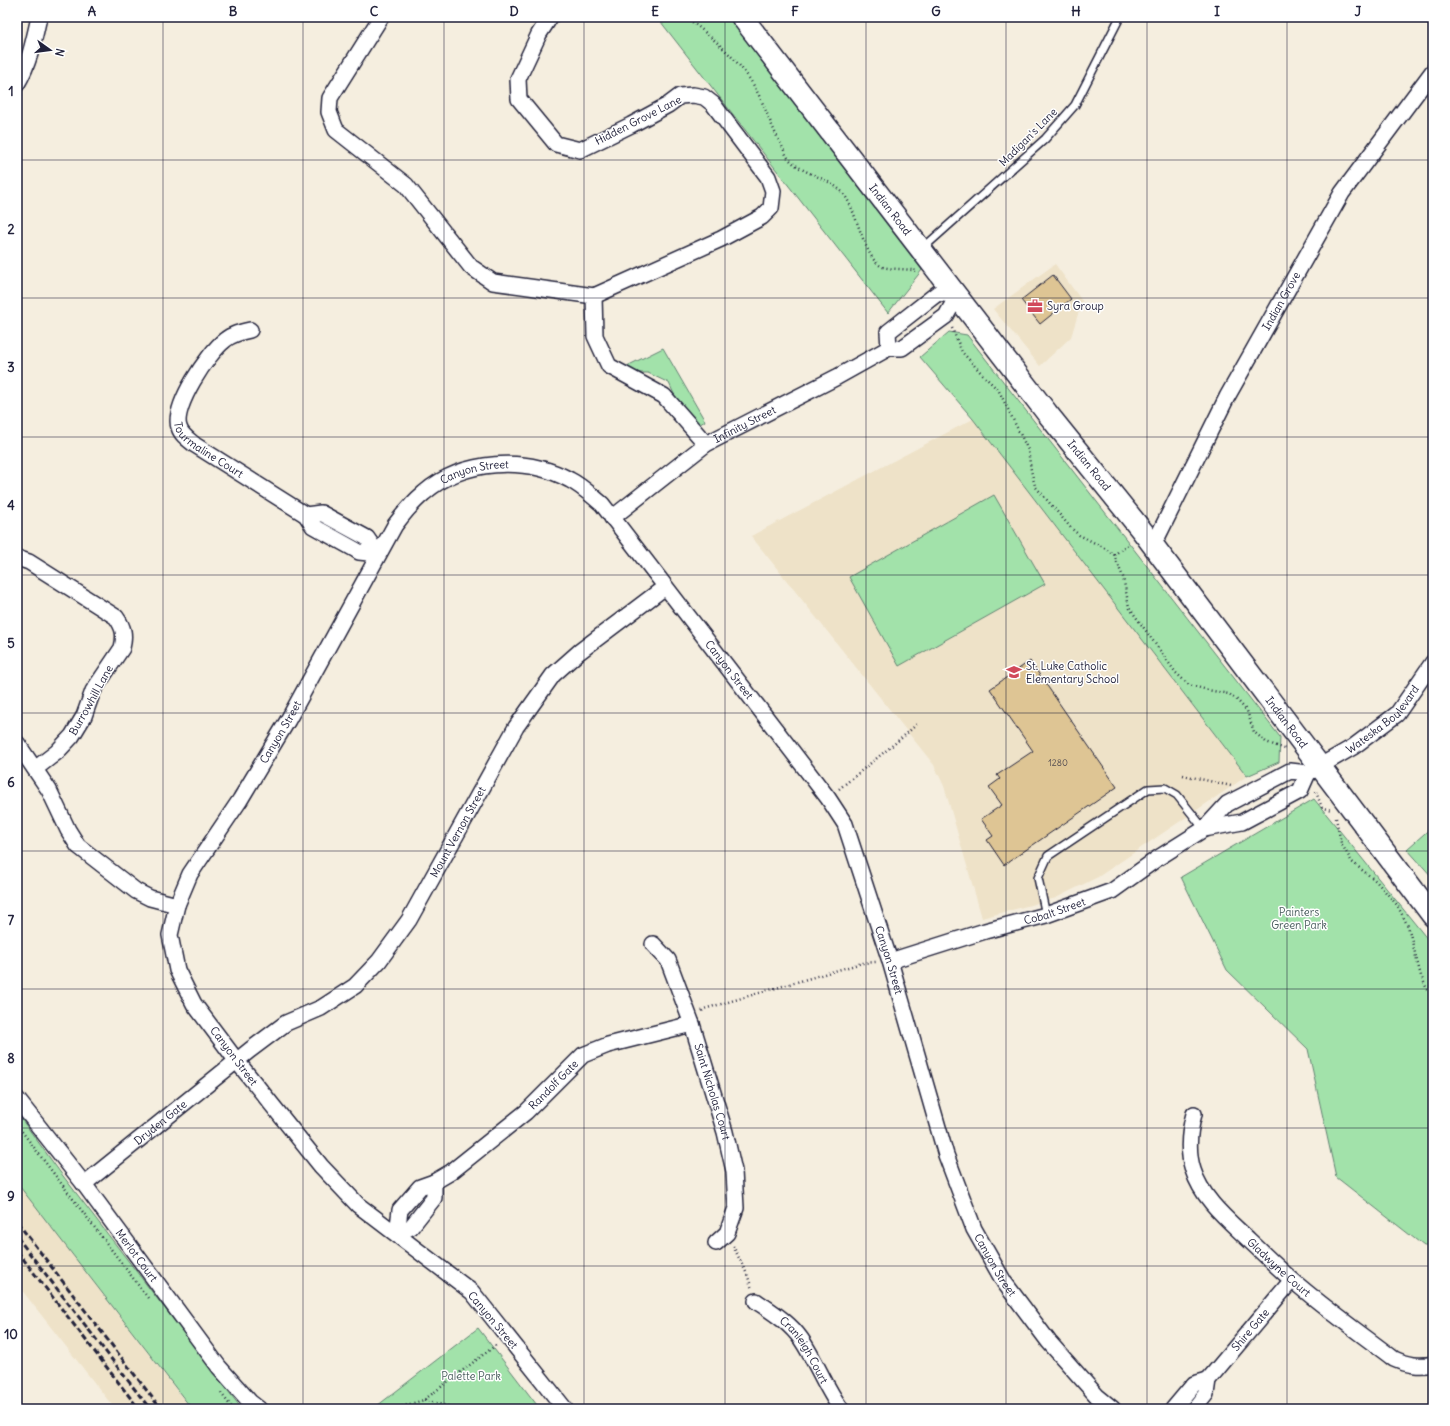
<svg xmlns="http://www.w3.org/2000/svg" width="1450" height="1426" font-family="Delius,sans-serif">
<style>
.built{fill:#eee2c8}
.green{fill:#a2e2aa;stroke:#628272}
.building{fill:#dec594;stroke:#22223b}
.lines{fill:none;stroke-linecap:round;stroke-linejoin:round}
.lane-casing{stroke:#22223b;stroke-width:10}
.street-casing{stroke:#22223b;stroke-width:18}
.secondary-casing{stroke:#22223b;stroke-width:24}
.path{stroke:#22223b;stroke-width:2.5;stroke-dasharray:1 3;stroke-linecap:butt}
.lane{stroke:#fff;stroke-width:7}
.street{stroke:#fff;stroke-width:15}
.secondary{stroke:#fff;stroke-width:21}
.rail{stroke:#22223b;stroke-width:3;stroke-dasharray:6 3;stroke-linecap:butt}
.grid{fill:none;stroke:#22223b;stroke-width:1;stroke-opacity:0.55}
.labels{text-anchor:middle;stroke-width:3;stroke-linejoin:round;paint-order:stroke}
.number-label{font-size:9px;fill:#514b51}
.street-label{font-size:11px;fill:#22223b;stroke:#fff}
.poi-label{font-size:11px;fill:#22223b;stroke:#fff;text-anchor:start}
.park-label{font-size:11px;fill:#485c5c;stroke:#fff}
.neatline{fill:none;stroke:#22223b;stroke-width:1.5}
.grid-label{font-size:13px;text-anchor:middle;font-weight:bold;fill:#22223b}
</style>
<rect width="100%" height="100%" fill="#f5eedf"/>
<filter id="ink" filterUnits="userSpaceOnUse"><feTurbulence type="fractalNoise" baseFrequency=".025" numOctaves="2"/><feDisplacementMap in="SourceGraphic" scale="8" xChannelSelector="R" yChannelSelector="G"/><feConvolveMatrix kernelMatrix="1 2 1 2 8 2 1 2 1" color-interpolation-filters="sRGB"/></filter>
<g filter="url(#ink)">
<path class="built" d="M1055,264l27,37 -11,36 -31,29 -47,-57z
M973,419l274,357 -149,101 -42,21 -74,20 -38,-132 -10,-21 -183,-229z
M17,1183l174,226h-76l-98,-125z"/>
<path class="green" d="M657,17h71l194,253 -34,43z
M949,332l18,3 313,402 -1,25 -32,14 -274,-357 -53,-62z
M663,348l42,73 -8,5 -23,-32 -5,-11 -21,-10h-13l-10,-6z
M994,495l51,89 -146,82 -50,-89z
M1314,799l119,147v300h-9l-88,-69 -28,-128 -81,-79 -46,-93z
M1433,826v52l-26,-29z
M17,1113l43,59 182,237h-50l-175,-226z
M478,1328l62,81h-167z"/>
<path class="building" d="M1053,275l18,24 -31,25 -19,-24z
M1030,661l87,126 -113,78 -17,-25 6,-4 -12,-17 21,-14 -13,-18 11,-8 -3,-4 36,-24 -43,-62z"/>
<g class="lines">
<g class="lane-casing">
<path id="lane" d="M922,249l123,-110 30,-34 45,-88
M1046,915l-8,-37 10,-22 100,-67 17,-1 12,7 27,34"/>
</g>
<g class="street-casing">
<g id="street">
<path d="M381,17l-51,81 -1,14 7,18 70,55 65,82 22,15 101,14 127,-57 41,-22 9,-9 2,-17 -5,-14 -55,-73 -9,-7 -11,-2 -13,1 -12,9 -37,20 -51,25 -24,-6 -37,-45 -1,-20 21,-45 11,-17"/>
<path d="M17,84c12,-20 17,-44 22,-67"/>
<path d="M594,296l1,40 14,30 55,30 42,48"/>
<path id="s1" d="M250,330c-9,2 -18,4 -25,10 -17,13 -53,67 -46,87 2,8 10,13 16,18l111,70 7,11 43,24 3,2 19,2"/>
<path d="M306,515l15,-2 46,25 11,16"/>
<path id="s2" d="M612,518l94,-74 131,-67 52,-29h13l44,-32 11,-20 -19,-3 -4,3 -46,36 1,16"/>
<path id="s3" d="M1151,544l7,-8 69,-139 115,-204 91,-122"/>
<path d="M17,558l12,4 87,55c8,11 9,18 6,31l-29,43 -9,25 -12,20 -15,16 -22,17"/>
<path d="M17,743l32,47 19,40 10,16 58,45 14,7 27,7"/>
<path d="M1204,829l38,-7 58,-31 8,-18"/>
<path id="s4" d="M653,944l15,16 24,64 33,108 9,39 2,37 -9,25 -11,10"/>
<path id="s5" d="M890,961l95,-30 61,-16 66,-24 46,-33 46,-29 23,-25 63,-33 18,2 45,-26 44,-33 36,-52"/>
<path id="s6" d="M17,1099l67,85 135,183 31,35 9,7"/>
<path id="s7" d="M1194,1114c-5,18 -7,37 -1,56 9,29 35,50 56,70 14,13 28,27 42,39 33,29 69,54 103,80 14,6 25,8 39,5"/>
<path id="s8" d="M84,1184l166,-134 36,-27 35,-15 34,-22 24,-25 30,-41 107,-193 37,-52 26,-23 86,-65"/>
<path id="s9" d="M397,1234l3,-24 20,-23 14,-5 17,-10 75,-60 57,-57 25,-10 84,-21"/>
<path d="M397,1234l14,-7 23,-29v-16"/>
<path id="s10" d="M756,1301c16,11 33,21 45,38 15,22 24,48 40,70"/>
<path id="s11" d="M565,1409l-93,-117 -114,-87 -37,-39 -85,-106 -42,-56 -17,-34 -7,-35 7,-30 13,-31 50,-74 48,-80 107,-195c9,-12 18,-23 29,-32 39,-34 102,-37 146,-13 12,6 22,16 32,24l226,294 17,26 45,137 56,194 28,74 30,53 45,60 48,54 16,13"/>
<path d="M1173,1409l21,-25 14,-4"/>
<path id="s12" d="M1194,1409l12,-15 2,-14 84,-100"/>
</g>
</g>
<g class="secondary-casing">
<g id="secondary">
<path id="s13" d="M742,17l305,396 96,119 290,384"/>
</g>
</g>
<path class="path" d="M686,17c25,20 51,40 68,69 11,19 17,41 28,60 2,4 4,10 7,13 13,15 38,18 52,32 16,15 22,69 42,76 10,3 22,1 33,4
M952,328l10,24 22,24 15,15 29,59 3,20 4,16 36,42 8,7 24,12 11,8 9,22 6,30 47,66 13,12 19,5 21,4 8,6 10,11 7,21 12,10 19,7
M1114,555l15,-12
M1183,775l48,11
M839,789l65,-53 14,-13
M1316,792l6,16 10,2
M1336,818l5,25 11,19 24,19 21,24 11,21 13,50 6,13 6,4
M702,1011l2,-2 158,-46 14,-1
M17,1125l131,173
M733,1246l14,28 5,15
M221,1393l12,16
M424,1400l27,7 2,2
M399,1409l4,-3 21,-6 72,-55"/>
<use href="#lane" class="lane"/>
<use href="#street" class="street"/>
<use href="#secondary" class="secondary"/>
<path class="rail" d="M17,1222l144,187
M17,1237l133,172
M17,1251l122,158"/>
</g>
</g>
<path class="grid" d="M163,17v1392M303,17v1392M444,17v1392M584,17v1392M725,17v1392M866,17v1392M1006,17v1392M1147,17v1392M1287,17v1392M17,160h1416M17,298h1416M17,437h1416M17,575h1416M17,713h1416M17,851h1416M17,989h1416M17,1128h1416M17,1266h1416"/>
<defs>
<g id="office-bare" transform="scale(1.2)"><path d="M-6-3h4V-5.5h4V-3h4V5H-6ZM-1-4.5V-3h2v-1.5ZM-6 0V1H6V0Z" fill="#d1495b" stroke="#fff" stroke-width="2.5" paint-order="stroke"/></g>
<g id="school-bare" transform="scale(1.2)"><path d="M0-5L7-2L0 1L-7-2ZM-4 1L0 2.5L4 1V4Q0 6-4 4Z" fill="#d1495b" stroke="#fff" stroke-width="2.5" paint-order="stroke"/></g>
</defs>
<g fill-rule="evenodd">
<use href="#office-bare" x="1035" y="306"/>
<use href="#school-bare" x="1014" y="672"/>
</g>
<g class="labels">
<g class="number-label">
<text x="1058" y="766">1280</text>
</g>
<g class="street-label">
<text transform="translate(638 120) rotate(-27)" y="4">Hidden Grove Lane</text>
<text transform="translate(1028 137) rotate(-45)" y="4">Madigan's Lane</text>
<text dy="4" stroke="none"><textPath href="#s13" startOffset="243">Indian Road</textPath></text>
<text dy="4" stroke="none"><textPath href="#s3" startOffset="276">Indian Grove</textPath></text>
<text dy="4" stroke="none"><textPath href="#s2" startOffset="163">Infinity Street</textPath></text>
<text dy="4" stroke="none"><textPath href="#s1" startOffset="166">Tourmaline Court</textPath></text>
<text dy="4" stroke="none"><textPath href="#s13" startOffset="567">Indian Road</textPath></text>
<text dy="4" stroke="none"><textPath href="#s11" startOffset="1195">Canyon Street</textPath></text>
<text dy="4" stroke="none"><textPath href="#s11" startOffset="1543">Canyon Street</textPath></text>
<text transform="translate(91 700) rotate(-61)" y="4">Burrowhill Lane</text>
<text dy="4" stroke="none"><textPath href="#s5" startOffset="560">Wateska Boulevard</textPath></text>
<text dy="4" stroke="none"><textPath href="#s13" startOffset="891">Indian Road</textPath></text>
<text dy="4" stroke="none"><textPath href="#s11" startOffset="859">Canyon Street</textPath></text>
<text dy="4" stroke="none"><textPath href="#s8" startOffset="523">Mount Vernon Street</textPath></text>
<text dy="4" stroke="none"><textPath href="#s5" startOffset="172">Cobalt Street</textPath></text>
<text dy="4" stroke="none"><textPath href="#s11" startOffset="1879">Canyon Street</textPath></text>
<text transform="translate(234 1056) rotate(53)" y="4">Canyon Street</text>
<text dy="4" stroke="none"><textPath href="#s9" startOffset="224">Randolf Gate</textPath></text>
<text dy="4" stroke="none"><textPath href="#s4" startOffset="161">Saint Nicholas Court</textPath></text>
<text dy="4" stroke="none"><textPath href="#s8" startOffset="98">Dryden Gate</textPath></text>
<text dy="4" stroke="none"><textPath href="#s6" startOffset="197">Merlot Court</textPath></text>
<text dy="4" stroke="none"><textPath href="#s11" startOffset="2203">Canyon Street</textPath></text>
<text dy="4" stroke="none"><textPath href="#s7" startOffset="188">Gladwyne Court</textPath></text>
<text transform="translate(493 1320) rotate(50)" y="4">Canyon Street</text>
<text dy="4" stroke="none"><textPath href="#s12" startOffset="99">Shire Gate</textPath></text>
<text dy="4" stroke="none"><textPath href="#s10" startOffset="70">Cranleigh Court</textPath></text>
</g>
<g class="poi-label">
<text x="1047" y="310">Syra Group</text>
<text x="1026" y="670">St. Luke Catholic<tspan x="1026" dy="13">Elementary School</tspan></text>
</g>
<g class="park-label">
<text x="1299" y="916">Painters<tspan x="1299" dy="13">Green Park</tspan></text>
<text x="471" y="1380">Palette Park</text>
</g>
</g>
<rect width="1450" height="1426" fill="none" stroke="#fff" stroke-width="44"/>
<g transform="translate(50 50) rotate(104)" stroke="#ffffff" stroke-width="3" paint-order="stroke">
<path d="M0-3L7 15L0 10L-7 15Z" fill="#22223b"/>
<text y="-6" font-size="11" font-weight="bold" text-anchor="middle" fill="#22223b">N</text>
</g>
<rect x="22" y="22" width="1406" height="1382" class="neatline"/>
<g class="grid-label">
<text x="92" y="16">A</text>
<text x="233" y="16">B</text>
<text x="374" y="16">C</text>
<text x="514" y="16">D</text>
<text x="655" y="16">E</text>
<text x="795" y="16">F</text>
<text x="936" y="16">G</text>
<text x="1076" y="16">H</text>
<text x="1217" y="16">I</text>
<text x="1358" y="16">J</text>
<text x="11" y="96">1</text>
<text x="11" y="234">2</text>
<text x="11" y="372">3</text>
<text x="11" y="510">4</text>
<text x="11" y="648">5</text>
<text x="11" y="787">6</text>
<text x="11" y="925">7</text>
<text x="11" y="1063">8</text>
<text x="11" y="1201">9</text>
<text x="11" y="1339">10</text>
</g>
</svg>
